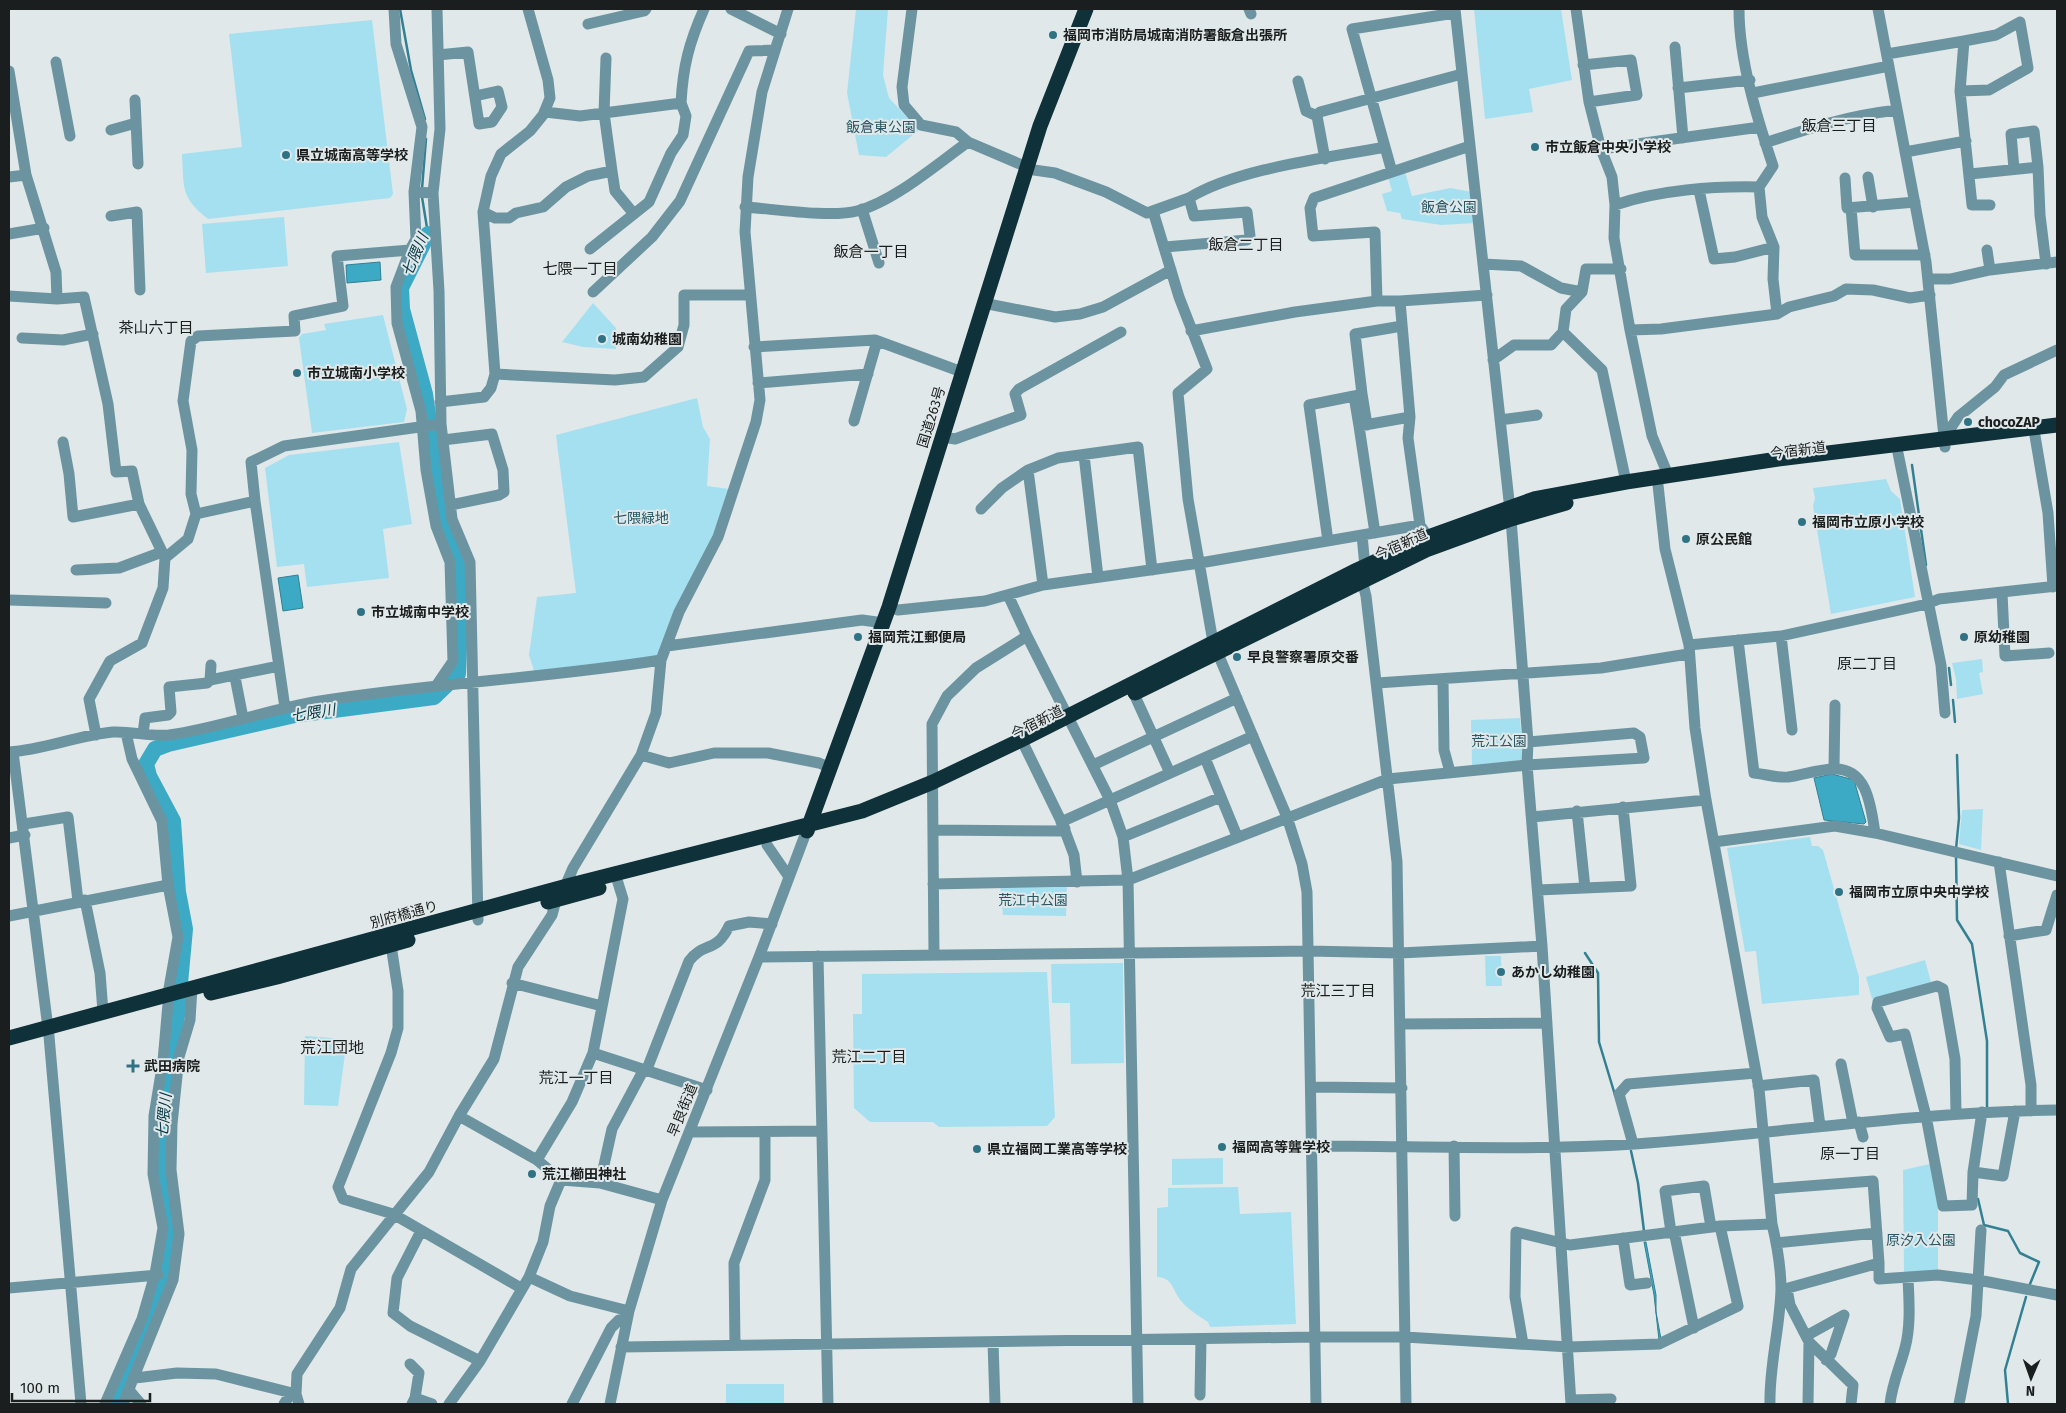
<svg xmlns="http://www.w3.org/2000/svg" width="2066" height="1413" font-family="'Fira Sans','Noto Sans JP',sans-serif">
<style>
.green{fill:#a5e0f1}
.water{fill:#3daac5;stroke:#338093}
.lines{fill:none;stroke-linecap:round;stroke-linejoin:round}
.stream{stroke:#338093;stroke-width:2.5}
.river{stroke:#3daac5;stroke-width:16}
.minor{stroke:#6c94a0;stroke-width:11}
.highway{stroke:#0f313a;stroke-width:15}
.poi-dot{fill:#2f7283;stroke:#e1e8e9;stroke-width:2}
.labels{text-anchor:middle;stroke-width:4;stroke-linejoin:round;paint-order:stroke}
.poi-label{font-size:14px;font-weight:bold;fill:#1b1e1e;stroke:#e1e8e9;text-anchor:start}
.park-label{font-size:14px;fill:#2a5764;stroke:#e1e8e9}
.street-label{font-size:14px;fill:#1b1e1e;stroke:#e1e8e9}
.neighbourhood-label{font-size:15px;fill:#1b1e1e;stroke:#e1e8e9}
.water-label{font-size:15px;font-style:italic;fill:#043743;stroke:#e1e8e9}
.quarter-label{font-size:16px;fill:#1b1e1e;stroke:#e1e8e9}
</style>
<rect width="100%" height="100%" fill="#e1e8e9"/>
<path class="green" d="M856,9h32l-5,66 6,23 30,32 -33,27 -27,-2 -12,-62z
M1474,9h87l11,71 -43,9 4,23 -48,7z
M372,20l21,174 -3,4 -182,21c-28,-22 -24,-32 -26,-65l60,-7 -13,-113z
M1405,172l7,24 38,-8 22,4 4,31 -35,2 -39,-6 -2,-6 -13,-2 -5,-17 10,-3 -4,-14z
M284,217l4,49 -82,7 -4,-49z
M593,303l23,25v21l-33,-2 -21,-5z
M383,315l24,94 -3,13 -92,11 -13,-95 3,-4 24,-4 -2,-6z
M697,398l6,29 7,12 -3,47 22,3 -15,45 -54,123 -125,17 -6,-19 8,-58 39,-4 -20,-158z
M399,442l13,82 -29,5 6,49 -82,9 -3,-23 -27,3 -12,-99 24,-13z
M1886,479l5,12 9,8 15,98 -84,17 -18,-108 2,-8 -2,-10z
M1982,659l1,13 -4,1 4,21 -26,5 -1,-20 -4,-16z
M1520,718l3,42 -51,5 -1,-45z
M1983,809l-2,41 -22,-6 3,-34z
M1810,837l2,9h6l5,4 36,127v18l-97,9 -6,-53 -11,1 -18,-104z
M1067,883l-1,33 -63,-1 -3,-31z
M1485,956h16l1,30h-16z
M1925,960l6,22 -59,17 -6,-22z
M1123,963l1,100 -53,1 -1,-61h-18l-1,-39z
M1047,972l8,145 -8,9 -108,1 -6,-5h-63l-16,-14 -1,-94h9v-40z
M305,1036l42,3 -9,67 -34,-1z
M1223,1158v26l-51,1v-26z
M1930,1164l8,43v66h-34l-1,-103z
M1238,1187l2,27 51,-2 5,112 -86,3 -2,-5c-9,-6 -19,-12 -26,-20 -9,-10 -9,-25 -25,-25v-69l11,-1v-19z
M726,1384h58v20h-58z"/>
<path class="water" d="M380,262l1,18 -34,3 -1,-18z
M298,575l5,33 -20,3 -5,-33z
M1832,774l22,6 12,42 -2,2 -40,-4 -10,-42z
M1644,1242h2l10,53v17l5,27 -2,1 -5,-45z"/>
<g class="lines">
<path class="stream" d="M400,9l11,61 14,49
M422,189l4,-50
M422,197l6,37
M1912,465l14,100
M1949,668l2,17
M1953,700l2,22
M1956,849l3,-31 -2,-63
M1956,855l1,65 15,24 15,97v68
M1585,953l13,20 1,69 16,53
M1631,1151l7,32 6,48
M1978,1199l6,26 24,6 12,22 19,9 -9,22
M2008,1404l-3,-34 21,-73"/>
<path class="river" d="M116,1404l46,-117 7,-40 2,-20 -8,-45 -3,-51 17,-115 8,-87 -7,-37 -5,-71 -24,-45 -3,-12 9,-15 13,-5 127,-29 139,-18 24,-23 3,-78 -3,-36 -14,-36 -19,-130 -23,-85 -1,-21 27,-54"/>
<path class="minor" d="M394,9l2,35 26,83 -8,65
M437,9l3,120 -7,64 6,98 2,133 11,95 18,43 8,358
M731,9l50,25
M912,9l-10,78 2,18 17,20 35,7 12,10
M1249,9l2,5
M1455,9l56,510 17,223 -1,23 15,181 29,458
M1576,9l13,93 12,47 11,28 3,28 -1,33 16,92 22,106 16,39
M1878,9l48,253 19,185
M588,24l56,-13 2,-2
M1675,47l8,91
M1887,54l77,-13 -4,50 29,-1 39,-22 -8,-46 -24,13 -32,6
M438,55l30,-3 11,72 13,-2 10,-15 -4,-16 -23,5
M606,58l-2,55 77,-10c2,-37 8,-60 23,-94
M56,62l14,74
M1583,65l48,-5 6,35 -48,7
M9,71l17,104 30,97 1,27
M1298,81l8,30 11,5
M1678,88l72,-8
M1960,91l12,114h18
M1753,93l136,-27
M135,100l3,64
M111,130l25,-7
M1765,143c48,-16 82,-27 132,-33
M1601,149l159,-22
M1905,152l61,-11
M1325,159l-8,-43 3,-4 142,-38
M2038,167l2,48 6,49
M612,171l3,20 19,23
M1392,172l-40,-143 103,-16
M1970,174l68,-7 -4,-36 -23,3 3,35
M9,177l17,-2
M1868,177l5,30
M1845,178l2,30 68,-6
M1699,190l15,69 21,-2 39,-10
M1189,198c49,-30 139,-40 196,-51
M1615,205c43,-15 99,-19 144,-18
M745,207c29,2 86,11 112,4 36,-9 80,-47 111,-69l66,28 21,3 51,19 41,21 42,-15 5,18 53,-4 3,24 -3,4 -82,7
M1851,208l4,47h70
M862,209l17,54
M1153,211l26,86 28,72 -29,24 10,106 25,143 74,175 15,47 5,28 9,512
M483,212l12,6h14l7,-5 27,-6 23,-20 22,-11 24,-5 -8,-58 -24,3 -35,-4
M111,216l26,-4 3,78
M9,234l35,-6
M590,249l59,-47 22,-49 12,-18 3,-19 -5,-13
M410,250l-14,37 1,36 24,88 5,59 10,56 14,36 3,99 -17,25
M1987,250l3,20
M1483,264l38,2 40,22 21,4
M1928,279h22l40,-9 67,-8
M593,292l59,-55 28,-36 69,-150 25,-1
M9,296l48,3 27,-2 24,107 8,68 16,-1 7,33 26,54
M1400,301h-23l-2,-69 -62,4 -3,-28 4,-10 156,-52
M983,303l72,14 25,-3 23,-7 68,-37
M1777,314l12,-7 45,-11 12,-7 27,1 37,8 20,-3
M1630,330l31,-1 116,-15 -4,-35 1,-32 -12,-30 -3,-30 14,-21c-16,-48 -34,-106 -34,-157
M1191,331l104,-19 82,-11
M1563,332l39,38 24,112
M22,338l41,2 30,-6
M754,347l121,-7 87,32
M1493,360l21,-15h37l12,-13 3,-23 16,-17 4,-23h35
M495,374l120,6 29,-3 34,-30 6,-22v-30h65
M758,383l110,-9
M1362,394l-7,-60 47,-8
M440,402l44,-5 7,-9 4,-14 -12,-162 8,-36 10,-22 29,-23 13,-16 7,-17 -2,-18 -20,-71
M1500,420l37,-5
M854,421l23,-80
M1367,425l-5,-31 -8,2 5,30 51,-9
M1359,426l16,107
M2035,436l13,77 5,74
M943,437l12,2 66,-24 -6,-21 4,-5 102,-57
M1944,438l14,-21 37,-30 9,-12 53,-25
M443,440l49,-6 11,36 1,22 -5,3 -48,10
M63,442l6,32 4,43 66,-13
M1898,453l43,212 4,48
M1084,455l14,122
M1658,485l7,64 24,96 6,83 11,72 53,289 13,135c5,21 9,44 9,65 -1,39 -12,77 -11,115
M255,501l30,207
M981,509l21,-21 26,-18
M196,514l-5,-20 1,-44 -9,-49 8,-60 7,-5 97,-5 -1,-15 49,-10 -6,-50 73,-6 6,-11 -2,-47 19,1
M1420,525l-12,-87 2,-21 -10,-116 87,-6
M1362,535l3,32
M1328,541l-19,-136 45,-9
M76,570l43,-2 43,-16
M1362,580l4,16 31,266 9,542
M1043,585l-15,-115 30,-12 80,-11 14,123
M2002,593l3,63 44,-3
M9,600l97,3
M889,607l9,3 87,-9 58,-16 157,-22 220,-38 8,12
M1027,636l83,164 13,37 5,43 10,524
M1781,636l11,94
M1738,640l16,133c10,1 23,5 34,4 15,-2 31,-8 46,-8 34,-1 37,39 41,64
M1689,645l92,-9 146,-32 12,-5 118,-13
M667,646l195,-26 22,3
M235,677l8,41
M210,680l69,-14
M1443,680l1,70 6,22
M1377,683l224,-15 87,-14
M1134,694l36,79
M143,734l2,-16 23,-3 3,-3 -2,-25 38,-4 3,-3 1,-15
M96,735l-7,-36 21,-38 32,-18 21,-55 2,-30 23,-19 8,-25 59,-13 -4,-39 33,-16 157,-22
M1025,747l40,82
M9,752c35,-2 69,-17 104,-20 18,-1 38,5 56,3 51,-7 100,-26 151,-34 113,-18 228,-23 341,-41
M13,752l36,284 32,368
M641,755l28,8 45,-10h54l51,10 12,5
M1205,758l32,78
M1093,765l144,-67
M1834,768l1,-63
M1577,811l8,77
M1532,817l174,-17
M1061,822l192,-86
M24,824l44,-7 10,84
M933,830l132,1 9,24 3,27
M1123,837l98,-40
M9,838l16,-3
M1714,842l121,-16 40,7 182,43
M767,845l22,32
M1999,862l32,223v26
M933,884l195,-4 260,-101 139,-14 117,-7 -4,-21 -6,-4 -106,9
M168,885l10,52 -10,57
M1538,890l93,-4 -8,-79
M569,892l-2,-10 6,-14 68,-113 15,-42 5,-53 18,-48 39,-75 38,-115 4,-22 -15,-168 3,-55 14,-85 26,-83
M85,900l15,73 3,39
M9,916l159,-31 -6,-64 -30,-62 -6,-26
M2009,936l37,-6 11,-35
M391,945l7,46v37l-7,25 -53,134 5,12 50,15 128,74
M934,955l-2,-231 15,-28 29,-28 51,-32 -19,-41
M818,956l10,448
M759,957l550,-6 91,2 142,-7
M512,983l90,23
M1401,1024l146,-1
M593,1053l114,37
M1841,1064l12,59
M647,1069l42,-108c15,-20 27,-7 40,-35l20,-4 23,2
M1758,1086l56,-6 6,46
M1312,1087l90,1
M1956,1114l-1,-55 -12,-70 -6,-3 -59,16 -1,6 13,29 15,-3 21,82 17,90 29,-1 1,-33 9,-60
M459,1116l78,44 35,-58 21,-49 30,-154 -8,-26
M1859,1122l4,15
M690,1132l132,-1
M1633,1144l-14,-50 9,-10 128,-11
M1313,1146c107,0 215,5 322,-2 141,-10 281,-32 422,-34
M1454,1146l1,70
M537,1160l24,20 39,3 62,17
M1973,1172l30,4 12,-65
M600,1183l12,-54 32,-60
M1769,1189l104,-8 6,82 -98,27
M421,1231l-24,47 -4,35 17,13 70,35 49,-84 41,19 59,15
M1623,1238l7,47 17,-2
M1776,1243l101,-10
M1879,1263v16l59,-4 40,5 79,15
M529,1277l14,-35 7,-36 11,-26
M9,1288l149,-13
M1787,1289l3,16 19,37 44,43 -2,19
M1694,1328l-19,-92 -4,-4 -6,-41 39,-5 7,41
M1806,1336l38,-21 -13,39 -5,6
M993,1342l2,62
M1523,1344l-8,-47 1,-65 54,13 150,-19
M735,1345l-1,-82 31,-83v-48
M621,1347l694,-10h90l164,10 90,-3 79,-38 -18,-80 52,-2
M410,1364l9,9 -4,25
M135,1378l42,-5 39,1 80,20
M129,1390l12,14
M1200,1395l1,-56
M1571,1400l40,-1
M105,1404l37,-85 13,-45 8,-46 -10,-54 1,-58 9,-55 5,-57
M123,1404l50,-124 6,-46 -8,-64 1,-46 7,-67 11,-37 2,-32
M284,1404l7,-11
M299,1404l-3,-10 1,-20 43,-66 11,-39 78,-97 30,-56 35,-57 24,-92 34,-52 4,-15 -2,-5
M412,1404l3,-6 17,6
M449,1404l31,-43
M572,1404l39,-76 8,-8 8,-1
M610,1404l19,-93 33,-111 97,-243 46,-122
M1808,1404l1,-62
M1890,1404c2,-20 10,-37 15,-56 6,-22 4,-48 3,-70
M1959,1404l17,-88 5,-86"/>
<path class="highway" d="M1135,693l291,-143 85,-31 55,-16
M807,831l82,-224 151,-481 46,-117
M548,902l51,-14
M211,993l66,-16 131,-37
M9,1038l558,-152 295,-75 71,-29 88,-42 336,-170 71,-33 106,-38 92,-17 152,-23 279,-34"/>
</g>
<g class="poi-dot">
<circle cx="1053" cy="35" r="5"/>
<circle cx="1535" cy="147" r="5"/>
<circle cx="286" cy="155" r="5"/>
<circle cx="602" cy="339" r="5"/>
<circle cx="297" cy="373" r="5"/>
<circle cx="1968" cy="422" r="5"/>
<circle cx="1802" cy="522" r="5"/>
<circle cx="1686" cy="539" r="5"/>
<circle cx="361" cy="612" r="5"/>
<circle cx="858" cy="637" r="5"/>
<circle cx="1964" cy="637" r="5"/>
<circle cx="1237" cy="657" r="5"/>
<circle cx="1839" cy="892" r="5"/>
<circle cx="1501" cy="972" r="5"/>
<path d="M130.5 1058.5h5v5h5v5h-5v5h-5v-5h-5v-5h5z"/>
<circle cx="1222" cy="1147" r="5"/>
<circle cx="977" cy="1149" r="5"/>
<circle cx="532" cy="1174" r="5"/>
</g>
<g class="labels">
<g class="poi-label">
<text x="1063" y="40">福岡市消防局城南消防署飯倉出張所</text>
<text x="1545" y="152">市立飯倉中央小学校</text>
<text x="296" y="160">県立城南高等学校</text>
<text x="612" y="344">城南幼稚園</text>
<text x="307" y="378">市立城南小学校</text>
<text x="1978" y="427">chocoZAP</text>
<text x="1812" y="527">福岡市立原小学校</text>
<text x="1696" y="544">原公民館</text>
<text x="371" y="617">市立城南中学校</text>
<text x="868" y="642">福岡荒江郵便局</text>
<text x="1974" y="642">原幼稚園</text>
<text x="1247" y="662">早良警察署原交番</text>
<text x="1849" y="897">福岡市立原中央中学校</text>
<text x="1511" y="977">あかし幼稚園</text>
<text x="144" y="1071">武田病院</text>
<text x="1232" y="1152">福岡高等聾学校</text>
<text x="987" y="1154">県立福岡工業高等学校</text>
<text x="542" y="1179">荒江櫛田神社</text>
</g>
<g class="park-label">
<text x="881" y="132">飯倉東公園</text>
<text x="1449" y="212">飯倉公園</text>
<text x="641" y="523">七隈緑地</text>
<text x="1499" y="746">荒江公園</text>
<text x="1033" y="905">荒江中公園</text>
<text x="1921" y="1245">原汐入公園</text>
</g>
<g class="street-label">
<text transform="translate(931 417) rotate(-73)" y="5">国道263号</text>
<text transform="translate(1798 450) rotate(-7)" y="5">今宿新道</text>
<text transform="translate(1401 544) rotate(-24)" y="5">今宿新道</text>
<text transform="translate(1037 722) rotate(-27)" y="5">今宿新道</text>
<text transform="translate(404 914) rotate(-15)" y="5">別府橋通り</text>
<text transform="translate(682 1110) rotate(-68)" y="5">早良街道</text>
</g>
<g class="neighbourhood-label">
<text x="1839" y="131">飯倉三丁目</text>
<text x="1246" y="250">飯倉二丁目</text>
<text x="871" y="257">飯倉一丁目</text>
<text x="580" y="274">七隈一丁目</text>
<text x="156" y="333">茶山六丁目</text>
<text x="1867" y="669">原二丁目</text>
<text x="1338" y="996">荒江三丁目</text>
<text x="869" y="1062">荒江二丁目</text>
<text x="576" y="1083">荒江一丁目</text>
<text x="1850" y="1159">原一丁目</text>
</g>
<g class="water-label">
<text transform="translate(415 255) rotate(-67)" y="5">七隈川</text>
<text transform="translate(313 713) rotate(-9)" y="5">七隈川</text>
<text transform="translate(164 1116) rotate(-85)" y="5">七隈川</text>
</g>
<g class="quarter-label">
<text x="332" y="1053">荒江団地</text>
</g>
</g>
<rect width="2066" height="1413" fill="none" stroke="#1b1e1e" stroke-width="20"/>
<g transform="translate(2031 1378) rotate(182)" stroke="#e1e8e9" stroke-width="4" paint-order="stroke">
<path d="M0-4L9 19L0 12L-9 19Z" fill="#1b1e1e"/>
<text y="-8" font-size="14" font-weight="bold" text-anchor="middle" fill="#1b1e1e">N</text>
</g>
<path d="M12 1393v8h138v-8" fill="none" stroke="#1b1e1e" stroke-width="2.5"/>
<text x="20" y="1393" font-size="15" fill="#1b1e1e" stroke="#e1e8e9" stroke-width="4" paint-order="stroke">100 m</text>
</svg>
